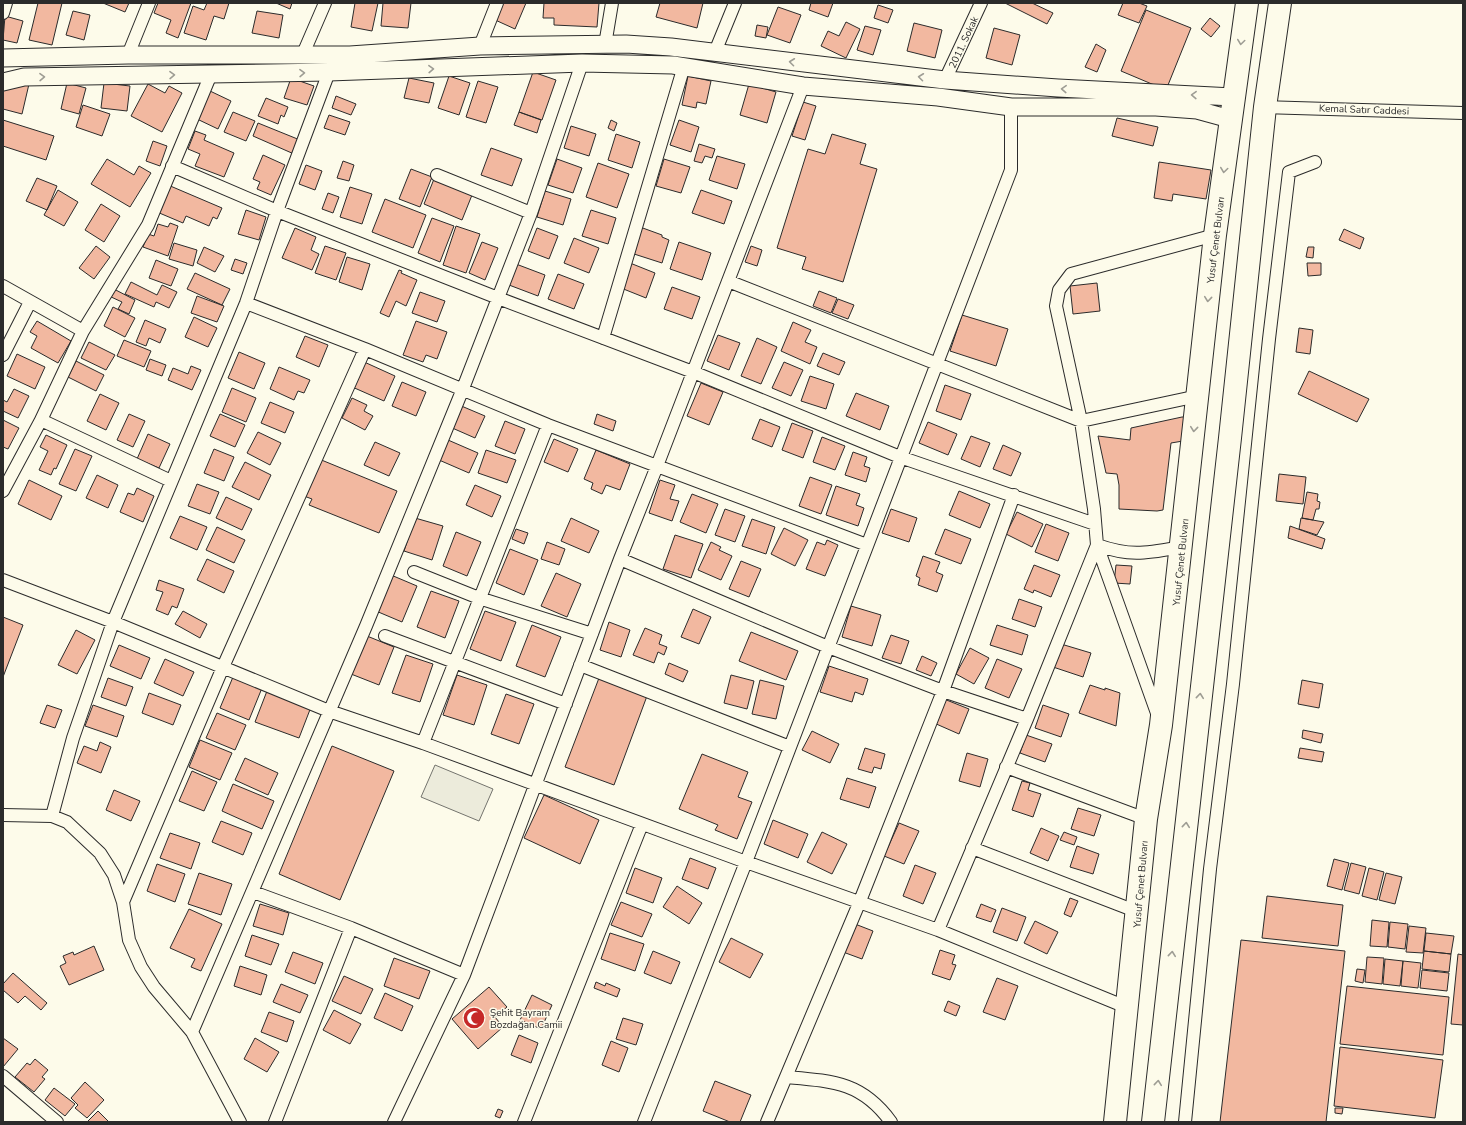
<svg xmlns="http://www.w3.org/2000/svg" width="1466" height="1125" font-family="'Nunito Sans',sans-serif">
<style>
.green{fill:#ecebdb;stroke:#74746e}
.building{fill:#f2b8a0;stroke:#2b2b2b}
.lines{fill:none;stroke-linecap:round;stroke-linejoin:round}
.street-casing{stroke:#2b2b2b;stroke-width:14}
.secondary-casing{stroke:#2b2b2b;stroke-width:19}
.highway-casing{stroke:#2b2b2b;stroke-width:24}
.street{stroke:#fdfbea;stroke-width:12}
.secondary{stroke:#fdfbea;stroke-width:17}
.highway{stroke:#fdfbea;stroke-width:22}
.oneway{stroke:#9e9d94}
.labels{text-anchor:middle;stroke-width:3;stroke-linejoin:round;paint-order:stroke}
.street-label{font-size:10px;fill:#2b2b2b;stroke:#fdfbea}
.poi-label{font-size:10px;fill:#2b2b2b;stroke:#fdfbea;text-anchor:start}
</style>
<rect width="100%" height="100%" fill="#fdfbea"/>
<path class="green" d="M435,765l58,24 -14,32 -58,-24z"/>
<path class="building" d="M38,3h24l-10,42 -23,-5z
M103,3h26l-4,9z
M158,3h33l-13,35 -12,-5 5,-13 -17,-7z
M207,3h22l-5,16 -10,-3 -8,24 -22,-7 9,-27 11,4z
M276,3h16l-2,6z
M355,3h23l-6,28 -21,-4z
M383,3h28l-3,25 -27,-2z
M500,3h26l-11,26 -22,-10z
M544,3h55l-2,24 -43,-2v-7h-11z
M660,3h43l-6,25 -41,-11z
M811,3h22l-5,14 -19,-7z
M1005,3h27l21,10 -6,11z
M1123,3h16l8,3 -8,17 -21,-8z
M878,5l15,5 -5,13 -14,-5z
M778,7l23,8 -11,28 -23,-8z
M1146,10l45,18 -25,62 -45,-19z
M73,11l17,4 -6,25 -18,-5z
M257,11l26,4 -4,23 -27,-5z
M5,16l18,5 -6,22 -14,-3z
M1210,18l10,8 -9,11 -10,-8z
M846,22l14,7 -14,29 -25,-12 7,-15 11,5z
M914,23l28,7 -7,28 -28,-7z
M757,25l11,2 -2,11 -11,-2z
M865,26l16,4 -8,25 -16,-5z
M994,28l26,7 -8,30 -26,-7z
M1096,44l10,6 -9,22 -12,-5z
M533,72l23,8 -14,40 -23,-8z
M449,76l21,7 -11,32 -21,-7z
M688,76l23,5 -5,23 -9,-2 -1,6 -14,-3z
M291,78l23,8 -7,19 -23,-7z
M409,78l25,5 -5,20 -25,-5z
M478,81l20,6 -12,36 -20,-6z
M67,83l19,5 -7,26 -18,-5z
M104,83l26,3 -3,25 -26,-3z
M29,84l-7,30 -19,-5v-24z
M148,84l17,9 4,-7 13,7 -20,39 -31,-16z
M749,84l27,8 -9,31 -27,-8z
M210,91l21,10 -13,28 -21,-10z
M336,96l20,8 -5,11 -19,-7z
M266,98l22,9 -4,10 -3,-2 -3,9 -20,-8z
M803,102l13,4 -11,34 -13,-4z
M83,105l27,9 -8,22 -26,-9z
M233,112l22,9 -9,20 -22,-9z
M519,112l22,8 -4,13 -23,-8z
M329,115l21,7 -5,13 -21,-7z
M1117,118l41,9 -5,19 -41,-10z
M3,120l51,16 -8,24 -43,-14z
M611,120l6,3 -3,8 -6,-3z
M679,120l20,7 -8,25 -21,-7z
M258,123l42,17 -6,14 -41,-18z
M571,126l25,8 -7,22 -25,-8z
M195,131l11,4 -2,5 30,13 -10,24 -29,-11 5,-12 -12,-5z
M616,134l24,8 -8,26 -24,-8z
M832,134l34,10 -6,20 17,5 -34,113 -41,-13 4,-12 -29,-9 31,-99 17,5z
M153,141l14,5 -7,20 -14,-5z
M699,144l16,5 -3,9 -7,-2 -3,7 -8,-2z
M491,148l31,11 -10,27 -31,-11z
M263,155l22,10 -14,30 -14,-6 3,-7 -7,-3z
M717,156l28,8 -8,25 -28,-9z
M107,159l27,16 5,-9 12,7 -21,34 -39,-23z
M557,159l25,9 -9,25 -25,-8z
M664,159l26,8 -9,26 -25,-7z
M343,161l11,4 -5,16 -12,-3z
M1159,162l52,8 -5,29 -33,-5 -1,7 -18,-3z
M598,163l31,11 -12,34 -31,-11z
M306,165l16,6 -7,19 -16,-6z
M411,169l21,8 -12,30 -21,-8z
M37,178l20,8 -10,24 -21,-9z
M434,179l38,16 -10,25 -38,-16z
M168,185l54,23 -5,11 -4,-2 -4,9 -23,-10 -3,7 -26,-11z
M350,187l22,7 -10,30 -22,-7z
M58,190l20,12 -14,24 -20,-11z
M701,190l31,11 -8,23 -32,-11z
M545,191l26,8 -8,26 -26,-8z
M328,193l11,4 -6,16 -11,-4z
M385,199l41,16 -13,33 -41,-16z
M101,204l19,12 -16,26 -19,-12z
M246,210l20,7 -7,23 -21,-6z
M591,210l25,8 -8,26 -26,-8z
M432,218l22,8 -14,36 -22,-9z
M170,223l8,3 -10,30 -25,-9 5,-13 6,2 4,-12 10,3z
M456,226l24,8 -14,39 -23,-8z
M640,227l22,8v2l7,3 -7,23 -31,-10z
M295,228l21,9 -5,13 8,4 -7,16 -30,-12z
M537,228l21,8 -9,23 -21,-8z
M1344,229l20,9 -4,11 -21,-9z
M574,238l25,10 -10,25 -25,-10z
M482,242l16,6 -13,32 -16,-7z
M679,242l32,11 -9,27 -32,-11z
M174,243l23,7 -4,16 -24,-7z
M96,246l14,11 -16,22 -15,-11z
M325,246l21,7 -10,27 -21,-7z
M751,246l11,4 -5,16 -12,-4z
M204,247l20,9 -9,16 -18,-9z
M1308,247h6l-1,11 -7,-1z
M347,257l23,7 -8,26 -23,-8z
M235,259l12,4 -4,11 -12,-4z
M156,260l22,9 -7,17 -22,-8z
M630,263l25,10 -9,25 -25,-10z
M1307,263h14v12l-13,1z
M516,264l29,11 -7,21 -29,-11z
M399,270l3,1 -1,2 16,7 -11,26 -10,-5 -7,16 -9,-4z
M195,273l35,16 -8,16 -35,-16z
M558,274l26,10 -10,25 -26,-10z
M131,282l26,13 5,-10 15,7 -8,16 -13,-6 -2,5 -29,-13z
M1097,283l3,28 -27,3 -3,-28z
M672,287l28,10 -8,22 -28,-10z
M112,288l23,12 -6,14 -11,-5 4,-7 -13,-6z
M819,291l18,7 -6,15 -18,-7z
M420,292l25,9 -8,21 -25,-9z
M197,296l27,10 -7,16 -26,-9z
M838,299l16,6 -6,14 -16,-6z
M113,307l22,11 -10,19 -21,-11z
M962,315l46,14 -12,37 -46,-15z
M194,317l23,11 -9,19 -23,-10z
M145,320l21,9 -6,14 -11,-5 -3,8 -10,-4z
M37,321l34,20 -13,22 -27,-15 6,-12 -7,-4z
M416,321l31,11 -10,27 -11,-4 -3,7 -20,-7z
M793,322l18,8 -6,12 12,5 -7,17 -29,-13z
M1299,328l14,2 -3,24 -14,-2z
M718,335l22,8 -11,27 -22,-9z
M305,336l23,9 -9,22 -23,-10z
M757,338l20,9 -16,37 -20,-8z
M124,340l27,11 -7,16 -27,-11z
M89,342l26,13 -9,15 -25,-12z
M239,352l26,11 -11,26 -26,-11z
M823,353l22,9 -6,13 -22,-9z
M17,354l28,13 -10,22 -28,-13z
M150,359l16,6 -4,11 -16,-6z
M76,361l28,14 -8,16 -28,-14z
M362,361l33,15 -11,25 -34,-15z
M784,362l19,8 -12,26 -19,-8z
M191,366l10,4 -9,20 -24,-10 5,-12 15,6z
M279,367l31,13 -6,13 -6,-2 -4,9 -24,-11z
M1309,371l60,28 -12,23 -59,-28z
M810,376l24,8 -8,25 -25,-8z
M402,382l24,10 -10,24 -24,-10z
M701,383l22,9 -14,33 -22,-9z
M945,385l26,9 -10,26 -25,-9z
M232,388l24,10 -10,24 -24,-10z
M14,389l15,7 -11,22 -15,-7v-11l4,2z
M856,393l33,13 -9,24 -34,-14z
M100,394l19,9 -13,27 -19,-9z
M352,398l15,7 -3,6 9,5 -8,14 -23,-12z
M270,402l24,10 -9,21 -24,-10z
M459,405l26,11 -10,22 -25,-11z
M129,414l16,7 -12,26 -16,-7z
M220,414l25,11 -10,22 -25,-11z
M597,414l19,7 -3,10 -19,-7z
M1182,417h3l-2,24 -12,2 -8,67 -6,1 -38,-2v-24l-2,-11 -11,-1 -8,-37 32,4 1,-12z
M760,419l20,8 -8,20 -20,-8z
M3,420l16,8 -11,21 -5,-2z
M505,421l20,8 -10,25 -20,-8z
M928,422l29,12 -9,21 -29,-12z
M792,423l21,8 -10,27 -21,-8z
M258,432l23,11 -11,22 -23,-12z
M148,434l22,10 -11,24 -22,-9z
M46,435l21,10 -11,24 -2,-1 -3,7 -12,-5 9,-19 -8,-4z
M971,436l19,7 -10,24 -19,-8z
M822,437l23,9 -10,24 -22,-8z
M554,439l24,10 -10,23 -24,-10z
M448,440l30,13 -9,20 -30,-13z
M375,442l25,11 -11,23 -25,-11z
M1003,445l18,8 -10,23 -18,-7z
M75,449l17,7 -16,35 -17,-7z
M214,449l20,8 -10,24 -20,-8z
M486,450l30,10 -9,23 -29,-10z
M596,450l34,14 -10,26 -14,-5 -4,9 -11,-5 2,-6 -9,-4z
M853,452l14,5 -3,9 6,2 -4,14 -21,-7z
M319,459l78,32 -18,42 -70,-28 3,-6 -8,-3z
M245,462l26,13 -12,25 -27,-13z
M1279,474l27,3 -3,27 -27,-3z
M97,475l21,10 -10,23 -22,-10z
M810,477l22,8 -11,29 -22,-8z
M29,480l33,16 -11,24 -33,-16z
M660,480l15,5 -5,14 9,2 -7,20 -23,-8z
M197,484l22,8 -9,22 -22,-8z
M475,485l26,11 -9,21 -26,-12z
M836,486l24,8 -4,11 8,3 -6,18 -32,-11z
M137,488l17,8 -11,26 -23,-10 8,-19 6,2z
M959,491l31,13 -10,24 -31,-13z
M1307,492l11,2 -1,7 3,1 -1,7h-3l-3,11 -11,-2z
M692,494l26,10 -12,29 -26,-11z
M226,497l26,12 -10,21 -26,-12z
M725,509l20,7 -10,26 -20,-7z
M891,509l26,9 -8,24 -27,-9z
M1017,512l26,12 -11,23 -26,-13z
M180,516l27,11 -10,23 -27,-12z
M415,518l28,8 -11,34 -28,-9z
M571,518l28,13 -10,22 -28,-12z
M1301,518l23,4 -7,13 -18,-6z
M752,519l23,8 -9,27 -24,-8z
M1046,524l23,9 -11,28 -23,-9z
M1290,526l35,13 -3,10 -34,-11z
M217,527l28,13 -11,23 -28,-13z
M784,528l24,12 -13,26 -24,-12z
M516,529l12,4 -4,11 -12,-5z
M945,529l26,10 -10,25 -26,-10z
M456,532l25,10 -14,34 -24,-10z
M675,535l28,9 -12,34 -28,-9z
M827,540l11,5 -13,31 -19,-7 11,-27 8,3z
M547,542l18,7 -6,16 -18,-6z
M711,542l10,5 -2,3 13,6 -11,24 -23,-10z
M510,549l28,11 -14,35 -28,-12z
M923,556l17,6 -4,10 7,3 -6,17 -19,-7 2,-7 -4,-2z
M207,559l27,12 -10,22 -27,-13z
M741,561l20,8 -12,28 -20,-8z
M1034,565l26,10 -9,22 -17,-7 -1,3 -9,-4z
M1116,565l16,1 -2,18 -16,-1z
M556,573l25,11 -14,33 -26,-11z
M391,575l26,11 -15,36 -26,-11z
M159,580l25,9 -7,19 -5,-2 -4,9 -12,-5 7,-18 -7,-2z
M431,591l28,10 -14,37 -28,-11z
M1019,599l23,8 -7,20 -23,-8z
M851,606l30,9 -9,31 -30,-9z
M693,609l18,8 -12,27 -18,-7z
M183,611l24,13 -7,14 -25,-14z
M485,611l31,11 -15,39 -31,-12z
M3,617l20,8 -20,52z
M609,622l21,8 -9,27 -21,-7z
M532,625l29,12 -16,40 -29,-11z
M997,625l31,10 -6,20 -32,-10z
M645,628l17,7 -3,9 8,3 -3,8 -6,-3 -4,11 -21,-8z
M76,630l19,10 -18,34 -19,-9z
M751,632l47,19 -12,29 -47,-19z
M891,635l18,6 -8,23 -19,-6z
M367,636l27,11 -15,38 -28,-11z
M1061,644l30,9 -8,24 -30,-10z
M119,645l31,13 -9,21 -31,-13z
M970,648l19,10 -15,26 -18,-10z
M406,655l27,9 -13,38 -28,-9z
M922,656l15,7 -6,13 -15,-6z
M165,659l29,13 -11,24 -29,-13z
M997,659l25,10 -13,29 -24,-10z
M669,663l19,8 -5,11 -18,-8z
M829,666l39,13 -5,16 -8,-3 -3,10 -32,-10z
M457,675l30,10 -13,40 -31,-10z
M731,675l23,6 -7,28 -23,-6z
M233,677l29,11 -13,32 -29,-12z
M108,678l25,9 -7,19 -25,-9z
M599,678l48,18 -33,89 -49,-18z
M760,680l24,6 -8,33 -24,-5z
M1302,680l21,4 -4,24 -21,-4z
M1090,685l15,5v-2l15,5 -4,33 -37,-13z
M267,691l44,16 -12,31 -44,-16z
M149,693l32,12 -8,20 -31,-12z
M506,694l28,10 -15,40 -28,-10z
M944,699l25,10 -10,25 -25,-11z
M47,705l15,5 -7,18 -15,-5z
M93,705l31,11 -7,21 -32,-11z
M1043,705l26,9 -8,23 -26,-9z
M217,713l29,12 -11,25 -29,-12z
M1303,730l20,4 -2,9 -19,-5z
M812,731l27,13 -9,19 -28,-13z
M1026,735l26,9 -7,18 -25,-9z
M200,740l32,13 -12,27 -31,-13z
M100,742l11,5 -10,26 -24,-10 7,-17 13,5z
M332,746l62,25 -54,129 -61,-26z
M865,748l20,6 -4,15 -7,-2 -2,6 -14,-4z
M1300,748l24,4 -2,10 -24,-4z
M967,753l21,6 -8,28 -21,-6z
M702,754l46,18 -10,25 14,5 -15,37 -22,-9 3,-5 -39,-16z
M245,758l33,15 -10,22 -33,-15z
M192,771l25,11 -13,29 -25,-10z
M847,778l29,9 -7,21 -29,-9z
M1022,781l8,2 -2,7 13,4 -8,23 -21,-7z
M233,784l41,17 -12,28 -40,-18z
M114,790l26,11 -9,20 -25,-11z
M544,795l55,25 -19,44 -56,-26z
M1078,808l23,7 -7,21 -23,-7z
M773,820l35,14 -10,24 -34,-14z
M221,821l31,12 -9,22 -31,-13z
M899,823l20,8 -15,33 -20,-8z
M1041,828l18,8 -11,25 -18,-8z
M822,832l25,12 -15,30 -25,-12z
M1064,832l13,5 -3,8 -14,-5z
M170,833l30,10 -9,26 -31,-11z
M1077,846l22,8 -6,20 -23,-7z
M690,858l26,10 -8,21 -26,-10z
M1334,859l15,4 -7,27 -15,-4z
M1351,863l15,4 -7,27 -15,-4z
M157,864l28,10 -10,28 -28,-11z
M915,865l21,8 -13,31 -20,-8z
M635,868l27,10 -9,25 -27,-10z
M1369,868l15,4 -7,28 -15,-4z
M199,873l33,11 -11,31 -33,-11z
M1386,873l16,4 -7,27 -16,-4z
M677,886l25,17 -13,21 -26,-17z
M1267,896l76,9 -5,41 -76,-8z
M1070,898l8,3 -7,16 -7,-3z
M621,902l31,12 -10,23 -31,-12z
M260,904l29,9 -6,22 -30,-9z
M981,904l15,6 -5,12 -15,-5z
M1002,908l24,9 -9,24 -24,-9z
M189,909l33,15 -21,47 -10,-4 4,-8 -25,-11z
M1372,920l17,2 -2,25 -17,-1z
M1035,921l23,11 -11,22 -23,-11z
M1390,922l18,2 -3,25 -17,-2z
M855,924l18,7 -11,28 -19,-7z
M1409,926l17,2 -3,25 -17,-1z
M610,933l34,11 -9,27 -34,-12z
M1426,933l28,3 -3,18 -27,-3z
M252,935l27,9 -8,21 -26,-9z
M731,938l32,16 -13,24 -31,-16z
M1241,940l104,11 -19,171h-106z
M94,946l10,24 -35,15 -9,-19 6,-3 -3,-7 10,-4 1,3z
M940,950l15,5 -3,9 4,1 -6,15 -18,-6z
M653,951l27,11 -9,22 -27,-11z
M1424,951l27,3 -2,18 -27,-3z
M293,952l30,11 -8,21 -30,-12z
M1458,954l5,1v70l-12,-1z
M1367,957l17,1 -2,26 -17,-2z
M394,958l36,13 -11,28 -35,-13z
M1385,959l18,2 -3,25 -17,-2z
M1403,961l18,2 -3,25 -17,-2z
M240,966l27,9 -6,20 -27,-9z
M1357,969l8,1 -2,13 -8,-2z
M1422,970l27,3 -2,18 -27,-3z
M13,973l34,30 -6,7 -16,-14 -7,7 -15,-13v-6z
M344,976l29,13 -12,25 -29,-13z
M997,978l21,8 -13,34 -22,-8z
M596,982l9,4 1,-3 14,6 -3,8 -23,-9z
M281,984l27,11 -8,18 -27,-11z
M1347,986l102,11 -6,58 -103,-11z
M489,987l18,20 -12,10 8,10 -25,22 -26,-30z
M385,993l28,13 -11,25 -28,-13z
M532,995l20,10 -11,24 -21,-9z
M948,1001l12,5 -4,10 -12,-5z
M334,1010l27,14 -11,20 -27,-14z
M269,1012l25,9 -7,21 -26,-10z
M623,1018l20,6 -7,21 -20,-6z
M519,1035l19,8 -7,20 -20,-8z
M3,1038l15,11 -15,18z
M255,1038l24,14 -12,20 -23,-13z
M611,1041l17,7 -9,24 -17,-7z
M1340,1047l103,13 -8,58 -101,-12z
M35,1059l13,11 -6,7 3,2 -11,13 -19,-15 12,-14 3,2z
M715,1081l36,14 -11,27h-10l-27,-11z
M85,1082l19,18 -17,18 -12,-10 3,-3 -7,-7z
M54,1088l21,16 -10,12 -20,-16z
M1335,1108h8l-1,6 -7,-1z
M498,1109l5,2 -3,7 -5,-2z
M98,1111l11,11h-22z"/>
<g class="lines">
<g class="street-casing">
<path id="street" d="M3,13l3,-10
M605,45l7,-42
M480,46l17,-43
M715,52l20,-49
M303,54l22,-51
M128,55l21,-52
M945,80l36,-77
M1265,107l198,6
M172,166l105,45 221,87 195,74 207,85 195,67
M437,175l94,38
M728,281l353,140 117,-25
M3,286l80,45
M246,303l119,46 183,76 319,120
M603,338l81,-272
M3,355l27,-53
M41,420l130,61
M3,491l38,-71 42,-89 65,-106 63,-151
M1097,545l61,171
M1097,545c34,12 50,8 85,2
M620,559l208,88 115,44 84,28
M414,572l65,26 113,36
M3,580l110,42 216,89 94,32 323,119 265,-692v-63
M385,636l181,68
M580,665l210,82
M423,743l125,-318
M1006,767l140,52
M3,815l49,1 15,6 33,31 14,22 9,27 6,38 12,27 13,20 38,45 48,90
M52,816l21,-78 40,-116 133,-319 31,-92 52,-139
M972,848l166,64
M253,892l98,36 113,47
M123,902l100,-235 142,-318
M938,930l89,-211 70,-174 -3,-36 -13,-88 -25,-115 3,-16 12,-16 144,-39
M192,1032l174,-406 96,-235 69,-178 51,-150
M3,1076l54,46
M786,1077c47,4 76,5 105,45
M275,1122l76,-194
M394,1122l70,-147 156,-416 37,-93 146,-380
M524,1122l118,-298
M644,1122l102,-260 192,68 188,77
M767,1122l93,-221 83,-210 71,-196
M1185,1122l25,-253 23,-185 36,-345 20,-167 26,-10"/>
</g>
<g class="secondary-casing">
<path id="secondary" d="M3,58l125,-3h222l130,-9 146,-2 45,3 274,33 113,8 175,9
M3,82l21,-5 305,-5 253,-9 91,2 130,21 135,11 73,10h145l41,3 33,9"/>
</g>
<g class="highway-casing">
<path id="highway" d="M1115,1122l31,-303 15,-94 54,-490 32,-232
M1153,1122l77,-684 35,-331 15,-104"/>
</g>
<use href="#street" class="street"/>
<use href="#secondary" class="secondary"/>
<use href="#highway" class="highway"/>
</g>
<defs><path id="oneway-chevron" d="M-2-3.5L2.5 0L-2 3.5" fill="none" stroke-width="1.6" stroke-linecap="round" stroke-linejoin="round"/></defs>
<g class="oneway">
<use href="#oneway-chevron" transform="translate(1241 42) rotate(98)"/>
<use href="#oneway-chevron" transform="translate(792 62) rotate(-173)"/>
<use href="#oneway-chevron" transform="translate(431 69) rotate(-2)"/>
<use href="#oneway-chevron" transform="translate(302 73) rotate(-1)"/>
<use href="#oneway-chevron" transform="translate(172 75) rotate(-1)"/>
<use href="#oneway-chevron" transform="translate(42 77) rotate(-1)"/>
<use href="#oneway-chevron" transform="translate(921 77) rotate(-173)"/>
<use href="#oneway-chevron" transform="translate(1064 89) rotate(-177)"/>
<use href="#oneway-chevron" transform="translate(1194 95) rotate(-178)"/>
<use href="#oneway-chevron" transform="translate(1224 170) rotate(98)"/>
<use href="#oneway-chevron" transform="translate(1208 299) rotate(96)"/>
<use href="#oneway-chevron" transform="translate(1194 429) rotate(96)"/>
<use href="#oneway-chevron" transform="translate(1200 696) rotate(-84)"/>
<use href="#oneway-chevron" transform="translate(1186 825) rotate(-84)"/>
<use href="#oneway-chevron" transform="translate(1172 954) rotate(-84)"/>
<use href="#oneway-chevron" transform="translate(1158 1083) rotate(-84)"/>
</g>
<defs>
<g id="mosque-disc" transform="scale(1.15)"><circle r="9.5" fill="#c62828" stroke="#fdfbea"/><path d="M3.5-4.9A6 6 0 1 0 3.5 4.9A5 5 0 1 1 3.5-4.9Z" fill="#fff"/></g>
</defs>
<g fill-rule="evenodd">
<use href="#mosque-disc" x="474" y="1018"/>
</g>
<g class="labels">
<g class="street-label">
<text transform="translate(963 42) rotate(-65)" y="4">2011. Sokak</text>
<text transform="translate(1364 109) rotate(2)" y="4">Kemal Satır Caddesi</text>
<text transform="translate(1215 240) rotate(-83)" y="4">Yusuf Çenet Bulvarı</text>
<text transform="translate(1180 562) rotate(-84)" y="4">Yusuf Çenet Bulvarı</text>
<text transform="translate(1140 884) rotate(-85)" y="4">Yusuf Çenet Bulvarı</text>
</g>
<g class="poi-label">
<text x="490" y="1016">Şehit Bayram<tspan x="490" dy="12">Bozdağan Camii</tspan></text>
</g>
</g>
<rect width="1466" height="1125" fill="none" stroke="#2b2b2b" stroke-width="8"/>
</svg>
